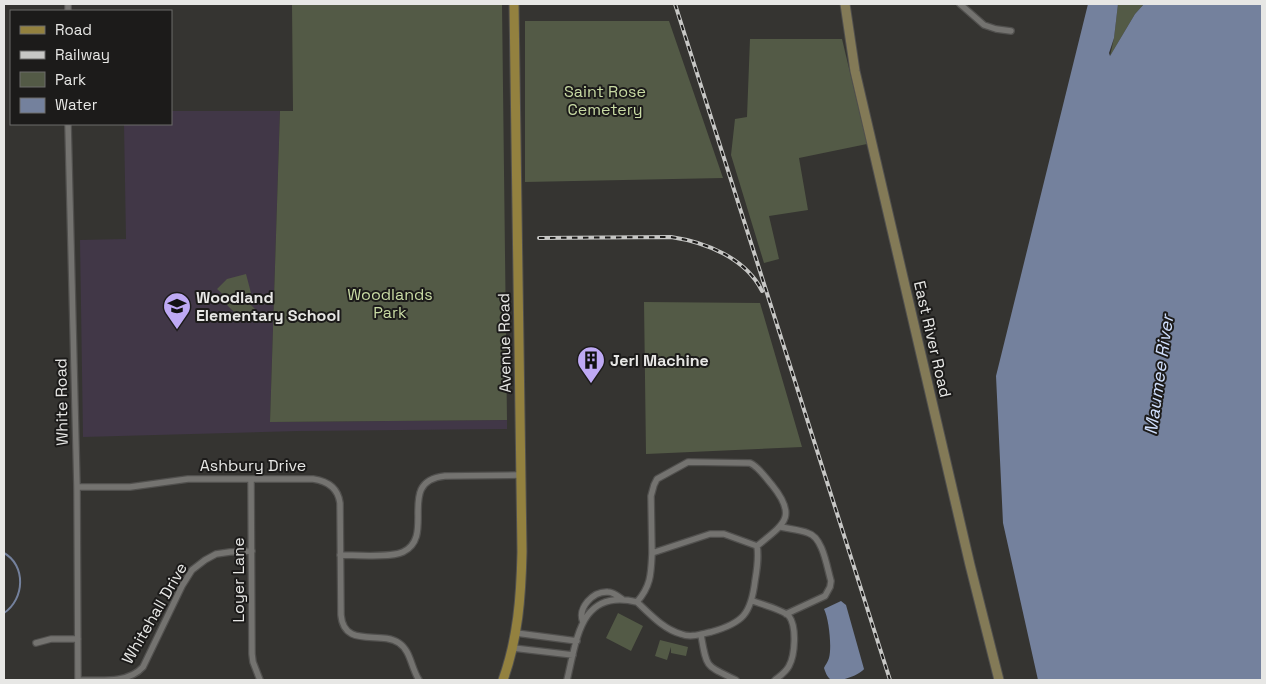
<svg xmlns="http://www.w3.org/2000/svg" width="1266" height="684" font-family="'Space Grotesk',sans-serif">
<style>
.education{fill:#413747}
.green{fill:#535a46}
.water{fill:#74819d}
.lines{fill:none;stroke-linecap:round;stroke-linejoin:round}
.stream{stroke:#74819d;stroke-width:2}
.minor-casing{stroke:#51504e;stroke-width:8}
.secondary-casing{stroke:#51504e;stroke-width:11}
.primary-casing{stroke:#51504e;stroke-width:11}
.minor{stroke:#747370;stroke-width:5.5}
.secondary{stroke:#837a57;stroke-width:9}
.primary{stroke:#93813f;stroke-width:9}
.rail-casing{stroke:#c7c7c5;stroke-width:4}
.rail{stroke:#1c1b1a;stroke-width:2;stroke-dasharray:5.5;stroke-linecap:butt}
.labels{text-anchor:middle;stroke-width:4;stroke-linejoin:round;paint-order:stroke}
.park-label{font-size:16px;fill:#c9dba4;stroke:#1c1b1a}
.poi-label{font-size:16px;font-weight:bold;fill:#e7e7e5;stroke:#1c1b1a;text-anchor:start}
.street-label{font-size:16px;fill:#e7e7e5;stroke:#1c1b1a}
.water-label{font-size:18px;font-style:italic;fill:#d1e0fe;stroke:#1c1b1a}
</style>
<rect width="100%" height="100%" fill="#353431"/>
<path class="education" d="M171,111h109l-10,311 237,-2v9l-209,2 -215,6 -3,-197 46,-1 -2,-115h47z"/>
<path class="green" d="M292,4h210l5,416 -237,2 10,-311h13z
M1118,4h26l-9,10 -25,42 4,-18z
M525,21h144l54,157 -198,4z
M750,39h92l25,105 -68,14 9,52 -39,6 10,43 -15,4 -33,-108 4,-36 12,-2z
M246,274l5,19 -9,3 13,13 -12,12 -16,-16 3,-4 -13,-12 10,-10z
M644,302l116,1 42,144 -156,7z
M618,613l25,13 -12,25 -25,-13z
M660,640l28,7 -2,9 -15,-3v-6l-4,13 -12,-4z"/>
<path class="water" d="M1088,4h30l-4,34 -5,15 1,3 25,-42 9,-10h118v676h-224l-35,-157 -7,-147z
M841,601l5,4 18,64c-4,6 -28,15 -34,10 -3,-2 -5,-8 -6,-11 1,-3 4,-6 5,-10 3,-11 0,-39 -5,-49z"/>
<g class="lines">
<path class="stream" d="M4,553c22,12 21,46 0,60"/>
<g class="minor-casing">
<path id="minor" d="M68,4v7
M960,4l24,21 12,4 15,2
M68,124l9,363 1,193
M251,479l1,175 1,8 7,18
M77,487h53l58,-8h125c14,2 25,9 27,24l1,112c3,34 39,15 58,28 12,8 12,25 20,37
M781,527c9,2 19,3 27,6 15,4 19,35 23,48l-1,6 -5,9 -39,18
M652,553l-1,-57 3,-11 3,-6 31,-17 62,1c9,4 15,14 22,22 26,32 12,39 -15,61
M340,555c15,0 50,3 63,-3 34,-16 -8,-71 42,-76l75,-1
M753,601c8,3 30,9 36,15 8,11 6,39 0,50 -3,6 -9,10 -14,14
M583,622c-6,-14 10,-31 25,-30 5,0 10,4 14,7
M516,633l61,8
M701,635c6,34 4,30 35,45
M36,643l15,-4h27
M513,648l60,7
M78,680c21,0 50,4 65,-13l39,-81 10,-16 13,-10 11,-6 14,-2 22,-1
M567,680c10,-41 13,-92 70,-78 14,-16 14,-28 15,-49l58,-19h14l33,12c2,12 0,23 -2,35 -4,33 -12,42 -44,51 -10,2 -20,6 -30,2 -18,-5 -31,-20 -44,-32"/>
</g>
<g class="secondary-casing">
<path id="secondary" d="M845,4l10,67 115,494 29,115"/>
</g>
<g class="primary-casing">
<path id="primary" d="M503,680c15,-42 18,-83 19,-128l-8,-548"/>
</g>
<use href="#minor" class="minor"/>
<use href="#secondary" class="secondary"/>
<use href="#primary" class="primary"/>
<g class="rail-casing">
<path id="rail" d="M675,4l215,676
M539,238l132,-1c34,5 75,21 91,54"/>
</g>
<use href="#rail" class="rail"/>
</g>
<defs>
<g id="school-pin" transform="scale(1.4375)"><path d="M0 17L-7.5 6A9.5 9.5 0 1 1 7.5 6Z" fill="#bea9f4" stroke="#1c1b1a"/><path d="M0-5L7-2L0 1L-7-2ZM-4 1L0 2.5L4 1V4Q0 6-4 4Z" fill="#111"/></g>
<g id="building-pin" transform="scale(1.4375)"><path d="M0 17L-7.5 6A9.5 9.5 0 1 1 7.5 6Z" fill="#bea9f4" stroke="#1c1b1a"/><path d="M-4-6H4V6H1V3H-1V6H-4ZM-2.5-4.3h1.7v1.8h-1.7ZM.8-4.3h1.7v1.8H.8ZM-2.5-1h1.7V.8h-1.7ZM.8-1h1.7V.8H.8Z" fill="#111"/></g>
</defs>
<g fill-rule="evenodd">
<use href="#school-pin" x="177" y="306"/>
<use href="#building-pin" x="591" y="360"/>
</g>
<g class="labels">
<g class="park-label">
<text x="605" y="97">Saint Rose<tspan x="605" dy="18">Cemetery</tspan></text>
<text x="390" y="300">Woodlands<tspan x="390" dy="18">Park</tspan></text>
</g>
<g class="poi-label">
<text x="196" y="303">Woodland<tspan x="196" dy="18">Elementary School</tspan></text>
<text x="610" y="366">Jerl Machine</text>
</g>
<g class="street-label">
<text transform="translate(933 339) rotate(77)" y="6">East River Road</text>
<text transform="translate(504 343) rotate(-91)" y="6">Avenue Road</text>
<text transform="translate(61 402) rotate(-91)" y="6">White Road</text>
<text x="253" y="471">Ashbury Drive</text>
<text transform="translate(238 580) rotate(-90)" y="6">Loyer Lane</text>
<text transform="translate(154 613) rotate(-60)" y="6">Whitehall Drive</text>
</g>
<g class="water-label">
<text transform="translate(1159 375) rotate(-82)" y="6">Maumee River</text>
</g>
</g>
<rect width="1266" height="684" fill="none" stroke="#e7e7e5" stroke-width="10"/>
<rect x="10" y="10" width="162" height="115" fill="#1c1b1a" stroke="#6d6d6b"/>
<rect x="20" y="26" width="25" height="8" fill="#93813f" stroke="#6d6d6b"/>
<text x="55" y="35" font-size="15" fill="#e7e7e5">Road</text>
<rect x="20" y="51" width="25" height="8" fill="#c7c7c5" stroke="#6d6d6b"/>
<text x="55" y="60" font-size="15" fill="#e7e7e5">Railway</text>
<rect x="20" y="72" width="25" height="15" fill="#535a46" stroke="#6d6d6b"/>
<text x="55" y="85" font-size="15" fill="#e7e7e5">Park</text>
<rect x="20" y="98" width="25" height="15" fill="#74819d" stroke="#6d6d6b"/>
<text x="55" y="110" font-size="15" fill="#e7e7e5">Water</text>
</svg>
